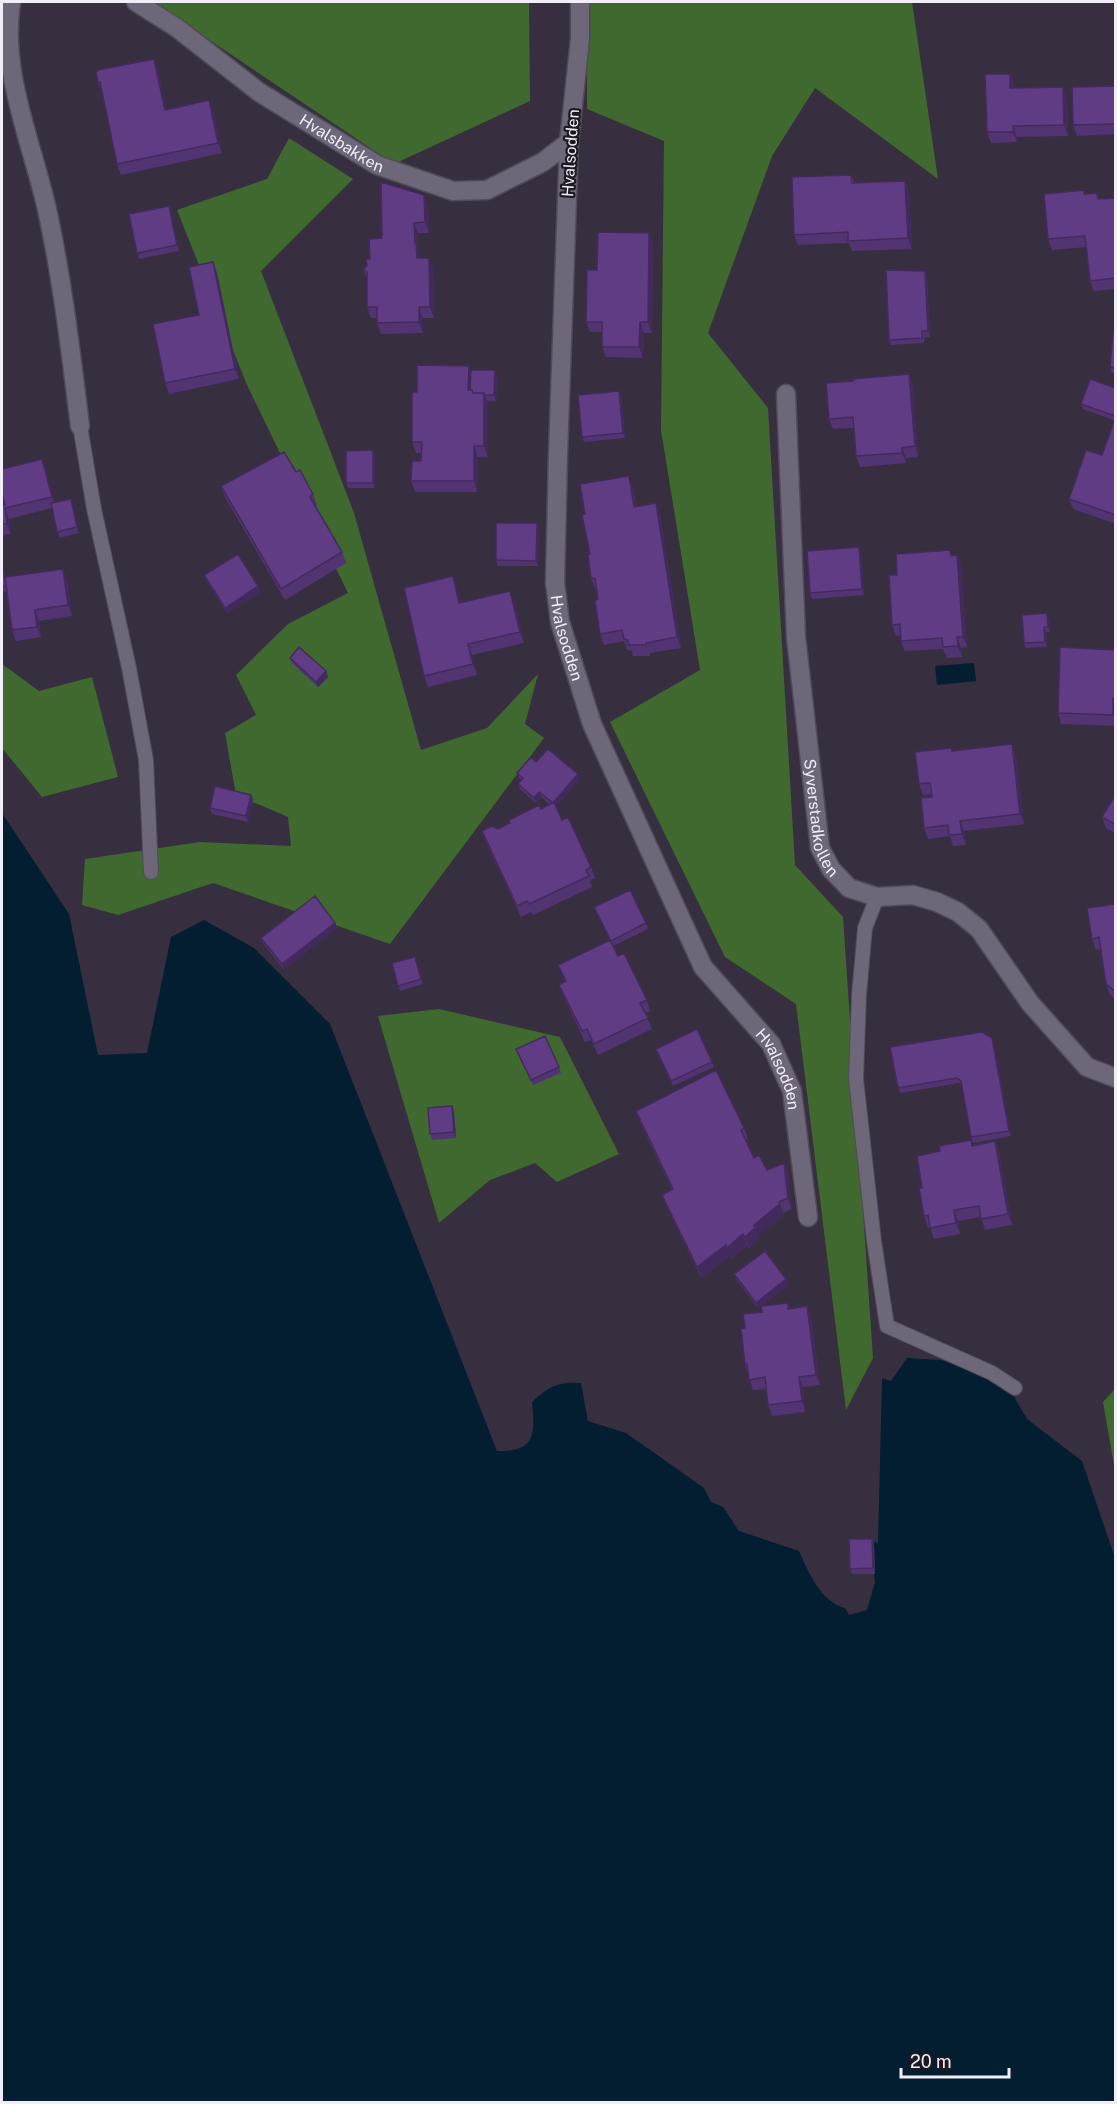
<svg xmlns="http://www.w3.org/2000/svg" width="1117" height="2104" font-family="'Public Sans',sans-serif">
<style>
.green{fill:#3f692f}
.water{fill:#021e30}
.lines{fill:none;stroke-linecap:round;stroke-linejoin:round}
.lane-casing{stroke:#514b59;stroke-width:16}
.street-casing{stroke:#514b59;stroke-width:21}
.lane{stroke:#6e6679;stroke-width:14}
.street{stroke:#6e6679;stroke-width:18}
.wall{fill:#533472}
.shaded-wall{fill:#432a5d}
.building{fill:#603c85;stroke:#432a5d;stroke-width:1.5}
.labels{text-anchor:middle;stroke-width:4.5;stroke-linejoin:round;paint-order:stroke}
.street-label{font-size:16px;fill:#f2eef9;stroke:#1d1921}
</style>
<rect width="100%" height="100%" fill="#372f40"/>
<path class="green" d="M153,2h376l1,99 -136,63z
M587,2h325l26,177 -123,-91 -43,68 -64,177 60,75 27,457 48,52 30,441 -27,52 -50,-406 -71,-47 -115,-235 90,-52 -39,-240 3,-289 -77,-32z
M289,138l64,41 -92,92 93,242 67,237 66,-22 51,-54 -13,50 19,14 -154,206 -177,-61 -95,32 -36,-10 3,-46 115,-17 91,4 -3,-29 -52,-22 -11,-62 31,-18 -20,-40 52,-51 60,-31 -101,-208 -70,-175 90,-31z
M2,664l37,27 53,-14 26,100 -76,20 -40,-49z
M439,1009l121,28 59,117 -62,28 -22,-19 -45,17 -51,43 -61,-207z
M1115,1389v82l-12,-69z"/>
<path class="water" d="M974,663l2,18 -39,4 -2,-19z
M2,813l67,101 29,141 49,-2 24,-116 33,-17 50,28 76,76 167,427c39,1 38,-17 35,-49 16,-15 25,-21 49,-19l7,38 38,12 78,55 7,14 12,5 16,24 60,20c10,22 21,50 46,57l4,7 18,-5 8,-28 -5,-41 8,2 4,-165 9,3 16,-23 34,2 37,12 34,21 15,26 55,42 34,100 -1,541h-1113z"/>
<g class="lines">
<g class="lane-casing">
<path id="lane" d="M80,426l14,83 35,159 17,92 5,112
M877,897l-12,31 -6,67 -3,84 18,162 13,85 105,47 23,15"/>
</g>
<g class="street-casing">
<g id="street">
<path d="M11,2c-11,73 22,142 37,212 15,70 23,141 32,212"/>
<path id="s1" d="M136,2l41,26 82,64 118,73 76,26 34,-1 56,-28 26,-20"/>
<path id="s2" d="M580,2v37l-11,103 -11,312 -3,129 5,39 32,102 111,243 68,77 21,47 16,126"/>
<path id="s3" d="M786,394l10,243 24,211 11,21 18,19 28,9 36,-2 24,7 21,10 21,17 51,74 57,64 29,11"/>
</g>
</g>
<use href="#lane" class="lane"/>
<use href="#street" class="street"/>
</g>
<path class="wall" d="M158,70l8,39 43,-9 4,11 9,42 -101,22 -4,-11 -15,-71 -4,-11z
M1010,74l4,11v3l53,10 1,38 -51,1v5l-26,1 -4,-11z
M1116,86v48l-39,2 -4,-11z
M851,175l4,8 50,-2 4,11 3,57 -60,2 -3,-8 -51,2 -4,-10z
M1085,194l15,5 16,-1v91l-22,2 -4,-10 -3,-34 -35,3 -4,-11z
M428,205l1,28h-11v16l2,9h9l4,11 1,49h-11v15l-42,1 -4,-11v-5h-6l-4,-11v-28l-4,-10 4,-3 3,-7 12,-21z
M169,206l2,5 8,40 -40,8 -2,-6z
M649,233l4,10 -1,90h-8l-1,25 -37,-1 -4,-10v-15h-12l-4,-10 11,-52z
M217,273l22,106 -70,15 -4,-11 34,-68z
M927,276l3,61h-6v6l-33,2 -2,-5z
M1116,334v39h-4l-2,-6z
M469,366l2,5 24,-1 2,5 -1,26h-9l1,3v53h-10l-1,35h-62l-4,-11 10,-20 1,-8h-6l-4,-11 5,-50z
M909,374l4,11 5,72 -12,1v5l-46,4 -4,-11 -2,-28 -21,1 -4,-10 24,-38z
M1116,388v136l-43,-15 -4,-10 33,-44 12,-35 -31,-11 -2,-5z
M619,391l2,5 4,42 -41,4 -2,-5z
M373,450l2,6v32h-27l-2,-5z
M46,469l8,34 17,-4 8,34 -20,5 -7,-30 -43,11 2,15 -9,1v-29l3,-1z
M296,472l17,22 4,11 -2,1 27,46 4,11 -61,37 -60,-103 -4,-11z
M633,487l3,20 20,-4 4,11 21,134 -31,5v3h-17l-1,-5 -5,-1 -3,-9 -20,4 -4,-11 -3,-45 -2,-1 -4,-10 -6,-64z
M539,528l-1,38h-40l-2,-6z
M859,547l2,6 3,42 -52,4 -2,-6z
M950,550l2,6 5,-1 4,11 6,81 -6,1 1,9 -15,1 -4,-9 -38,2 -4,-10v-6l-5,1 -4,-11 5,-50z
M2,568h1l3,9 57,-8 4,11 5,36 -33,5 2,16 -25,4 -4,-11 -5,-39 -5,1z
M204,575l56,17 -33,21 -21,-33z
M453,576l3,11 4,15 54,-1 10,42 -52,12 5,20 -49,12 -4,-11z
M1049,619l1,13h-4l1,15 -21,1 -2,-5z
M1115,650l1,76 -55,-2 -3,-11z
M290,658l36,13 2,6 -10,10 -26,-24z
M951,748l1,3 64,4 8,69 -60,7 2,14 -13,1 -3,-10 -22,3 -4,-11 8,-31v-3l-9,1 -4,-11z
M536,762l43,18 -23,27 6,13 29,47 4,11 -5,3 2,6 -59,28 -2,-3 -10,5 -35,-75 -4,-11 16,-2 52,-24 -9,-8 -5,6 -16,-14 -2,-5 3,-4 -2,-2 -2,-5z
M1116,794v40l-10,-6 -4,-11z
M251,795l2,5 -5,22 -36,-8 -2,-6z
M1116,904v96l-6,-5 -4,-11 -5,-35 -5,1 -4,-11z
M594,907l52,16 2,6 -35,17 5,10 29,44 3,11 -5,2 7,16 -54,26 -7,-15 -6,2 -22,-47 -4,-10 6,-3 -7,-17 52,-25z
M335,923l2,5 -53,42 -21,-27 -2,-5z
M417,962l6,22 -23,7 -2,-5z
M992,1038l2,6 17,92 -38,7 -2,-6 -9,-51 -3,-3 -59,10 -2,-5z
M516,1049l43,18 2,6 -28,12z
M656,1049l56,13 2,5 -41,19z
M452,1106l2,6 2,26 -24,2 -2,-6z
M636,1111l108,17 4,11 -3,1 9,18 13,12 17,-7 4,10 3,36 -8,4 1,2 -26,20 1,3 -10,10 -2,-3 -16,14 -1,-3 -29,22 -35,-73 -4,-10 10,-5 -32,-68z
M995,1141l4,11 13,73 -27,5 -4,-13 -23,4 2,13 -26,5 -4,-12h-2l-4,-11 -2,-28 51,-43z
M734,1274l52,5 2,6 -27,21 27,-3 2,5 17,-2 4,11 9,68 -17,2 2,25 -33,4 -4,-11 -2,-16 -13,1 -8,-26v-36l17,-16 -1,-6 -3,2 -22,-29z
M872,1539l2,5 1,30h-23l-2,-5z"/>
<path class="shaded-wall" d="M154,59l4,11 11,50 -4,-10z
M1010,74l4,11v14l-4,-11z
M1063,87l4,11 1,38 -4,-11z
M209,100l4,11 9,42 -4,-10z
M1013,126l4,11v5l-4,-10z
M905,181l4,11 3,57 -4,-11z
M424,195l4,10 1,28 -4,-11z
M169,206l2,5 8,40 -2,-6z
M414,223l4,10v16l2,4 1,16 -4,-11 -2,-15z
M649,233l4,10 -1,90 -4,-11z
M429,258l4,11 1,49 -4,-11z
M213,262l4,11 22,106 -4,-10z
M925,271l2,5 3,61 -2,-6z
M419,307l4,11v15l-4,-11z
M640,322l4,11 -1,25 -4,-11z
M469,366l4,10 -1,19 -4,-5z
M495,370l2,5 -1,26 -2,-6z
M909,374l4,11 5,72 -3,-11z
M619,391l2,5 4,42 -2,-5z
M484,393l4,11v53l-4,-11z
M474,446l4,11 -1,35 -3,-11z
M902,448l4,10v5l-4,-10z
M373,450l2,6v32l-2,-5z
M42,459l4,10 10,38 -4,-10z
M629,476l4,11 4,31 -3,-11z
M71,499l2,5 6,29 -2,-6z
M656,503l4,11 21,134 -4,-11z
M5,508l4,11 2,15 -4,-10z
M537,523l2,5 -1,38 -2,-5z
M2,541l2,16 -2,-6z
M859,547l2,6 3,42 -2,-6z
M957,555l4,11 6,81 -4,-10z
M63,569l4,11 5,36 -4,-11z
M453,576l3,11 7,26 -4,-10z
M258,586l2,6 -33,21 -2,-5z
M510,591l4,10 10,42 -4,-11z
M35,610l4,11 2,16 -4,-10z
M1047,613l2,6 1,13 -2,-5z
M1044,627l2,5 1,15 -2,-5z
M957,637l4,11 1,9 -4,-11z
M468,644l4,11 5,20 -4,-11z
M326,671l2,6 -10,10 -2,-5z
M1113,698l3,7v19l-3,-9z
M1012,744l4,11 8,69 -4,-10z
M578,774l1,6 -24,29 -2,-6z
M539,792l2,5 -5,6 -2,-5z
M251,795l2,5 -5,22 -2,-6z
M960,821l4,10 2,14 -4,-11z
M335,923l2,5 -53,42 -2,-6z
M992,1038l2,6 17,92 -2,-5z
M452,1106l2,6 2,26 -2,-6z
M995,1141l4,11 13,73 -4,-11z
M784,1163l4,10 3,36 -3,-11z
M780,1204l4,11 -26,20 1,3 -10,10 -4,-11 9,-12z
M954,1210l4,11 2,13 -4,-11z
M743,1234l4,11 -16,14 -4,-11z
M726,1245l4,11 -29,22 -4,-11z
M786,1279l2,6 -30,23 -2,-5z
M807,1306l4,11 9,68 -4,-10z
M799,1377l4,10 2,25 -3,-11z
M872,1539l2,5 1,30 -2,-6z"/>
<path class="building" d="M154,59l11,51 44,-10 9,43 -101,21 -17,-82h-2l-2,-9 2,-3z
M985,74h25v14l53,-1 1,38 -51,1v6h-26z
M1116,86v38l-43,1 -1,-38z
M851,175l1,8 53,-2 3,57 -60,3v-9l-54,3 -2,-58z
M381,182l43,13 1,27 -11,1 1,20h1l1,15h12l1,49h-11v15l-42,1v-16h-10v-35l-4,-3 4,-3 -1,-7h4l-1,-20 13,-1z
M1084,190v4l13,-1 1,6 18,-1v80l-26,3 -5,-45 -37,3 -4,-45z
M169,206l8,39 -40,8 -8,-39z
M598,232l51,1 -1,89h-8l-1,25h-37v-25h-16l1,-52h10z
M213,262l22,107 -70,14 -12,-59 46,-9 -10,-48z
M886,270l39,1 3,60h-6v7l-33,2z
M1113,333l3,1v34l-6,-1z
M417,365l52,1 -1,24h4l1,3h11v53h-10v35h-63l1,-20h9l1,-19h-10v-50h5z
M471,370h24l-1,25h-9l-1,-2h-11l-1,-3h-2z
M909,374l6,72 -13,2v5l-46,3 -3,-39 -24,2 -3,-36 27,-2v-2z
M1090,379l26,9 -1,28 -34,-12z
M619,391l4,42 -41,4 -4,-42z
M1116,416v99l-47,-16 17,-49 16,5z
M373,450v33h-27v-32z
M284,452l12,20 4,-2 13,24 -3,3 32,55 -61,37 -60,-103z
M42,459l10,38 -47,11 2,16h-5v-18l3,-1 -3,-12v-24z
M629,476l5,31 22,-4 21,134 -31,6v2h-17l-1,-5 -4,-1 -2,-9 -22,4 -5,-33 3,-2 -3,-21h-4l-3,-23 2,-1 -8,-39 3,-1 -5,-30z
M71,499l6,28 -20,5 -6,-29z
M496,523h41l-1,38 -40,-1z
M859,547l3,42 -52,4 -3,-42z
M950,550l1,6 6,-1 6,82h-6l1,9 -15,1 -1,-9 -41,3 -1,-17 -8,1 -3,-50h8l-1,-21z
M238,554l20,32 -33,22 -21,-33z
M2,568h1l3,18h-4z
M63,569l5,36 -33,5 2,17 -25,3 -7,-53z
M453,576l6,27 51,-12 10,41 -52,12 5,20 -49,12 -20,-88z
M1047,613l1,14h-4l1,15 -21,1 -2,-28z
M299,647l27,24 -10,11 -26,-24z
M1060,647l55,3v19h1v30l-3,-1v17l-55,-2z
M1012,744l8,70 -60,7 2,13 -13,1 -1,-10 -24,3 -3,-30 11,-1 -2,-14 -11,1 -4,-32 36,-4 1,3z
M548,749l30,25 -25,29 -14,-11 -5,6 -16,-14 5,-6 -6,-5 14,-16 5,5z
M215,786l36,9 -5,21 -36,-8z
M1116,794v31l-14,-8z
M554,802l8,18 6,-3 23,50 -5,3 3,6 -60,28 -2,-3 -10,5 -35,-75 10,-5 6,3 12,-6 -1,-3 30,-15 2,4z
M630,890l16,33 -35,18 -17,-34z
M315,896l20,27 -53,41 -21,-26z
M1116,904v88l-10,-8 -7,-47 -7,2 -5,-31z
M610,940l8,16 6,-3 23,47 -7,3 8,15 -54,26 -7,-15 -5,2 -23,-46 7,-4 -8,-16z
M415,957l6,22 -23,7 -6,-23z
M697,1029l15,33 -41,19 -15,-32z
M982,1032l10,6 17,93 -38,6 -10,-56 -4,-3 -59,10 -8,-41z
M545,1036l14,31 -28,13 -15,-31z
M716,1070l28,58 -3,2 13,28 5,-3 8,15 17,-7 4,35 -9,4 1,2 -26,21 1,3 -10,9 -2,-3 -16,14 -1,-3 -29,22 -35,-72 11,-6 -37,-78z
M452,1106l2,26 -24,2 -2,-26z
M971,1140l1,6 23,-5 13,73 -27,5 -2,-13 -25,4 2,13 -26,5 -2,-13 -4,1 -5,-28h3l-5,-32 23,-5 -1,-5z
M765,1251l21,28 -30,24 -22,-29z
M788,1303v6l19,-3 9,69 -17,2 3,24 -34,4 -3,-28 -16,3 -2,-16h-2l-4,-35 4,-1 -2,-14 19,-2 -1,-6z
M849,1539h23l1,29 -23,1z"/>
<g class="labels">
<g class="street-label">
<text dy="6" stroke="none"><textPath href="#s1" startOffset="250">Hvalsbakken</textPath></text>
<text transform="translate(570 153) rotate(-86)" y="6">Hvalsodden</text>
<text dy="6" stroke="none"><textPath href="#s2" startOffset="638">Hvalsodden</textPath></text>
<text dy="6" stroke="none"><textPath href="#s3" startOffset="426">Syverstadkollen</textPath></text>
<text dy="6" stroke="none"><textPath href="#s2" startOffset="1124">Hvalsodden</textPath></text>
</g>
</g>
<rect width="1117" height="2104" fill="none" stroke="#f2eef9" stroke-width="6"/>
<path d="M901 2068v9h108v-9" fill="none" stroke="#f2eef9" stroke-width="3"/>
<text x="910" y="2068" font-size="18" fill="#f2eef9" stroke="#1d1921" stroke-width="4.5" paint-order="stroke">20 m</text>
</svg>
